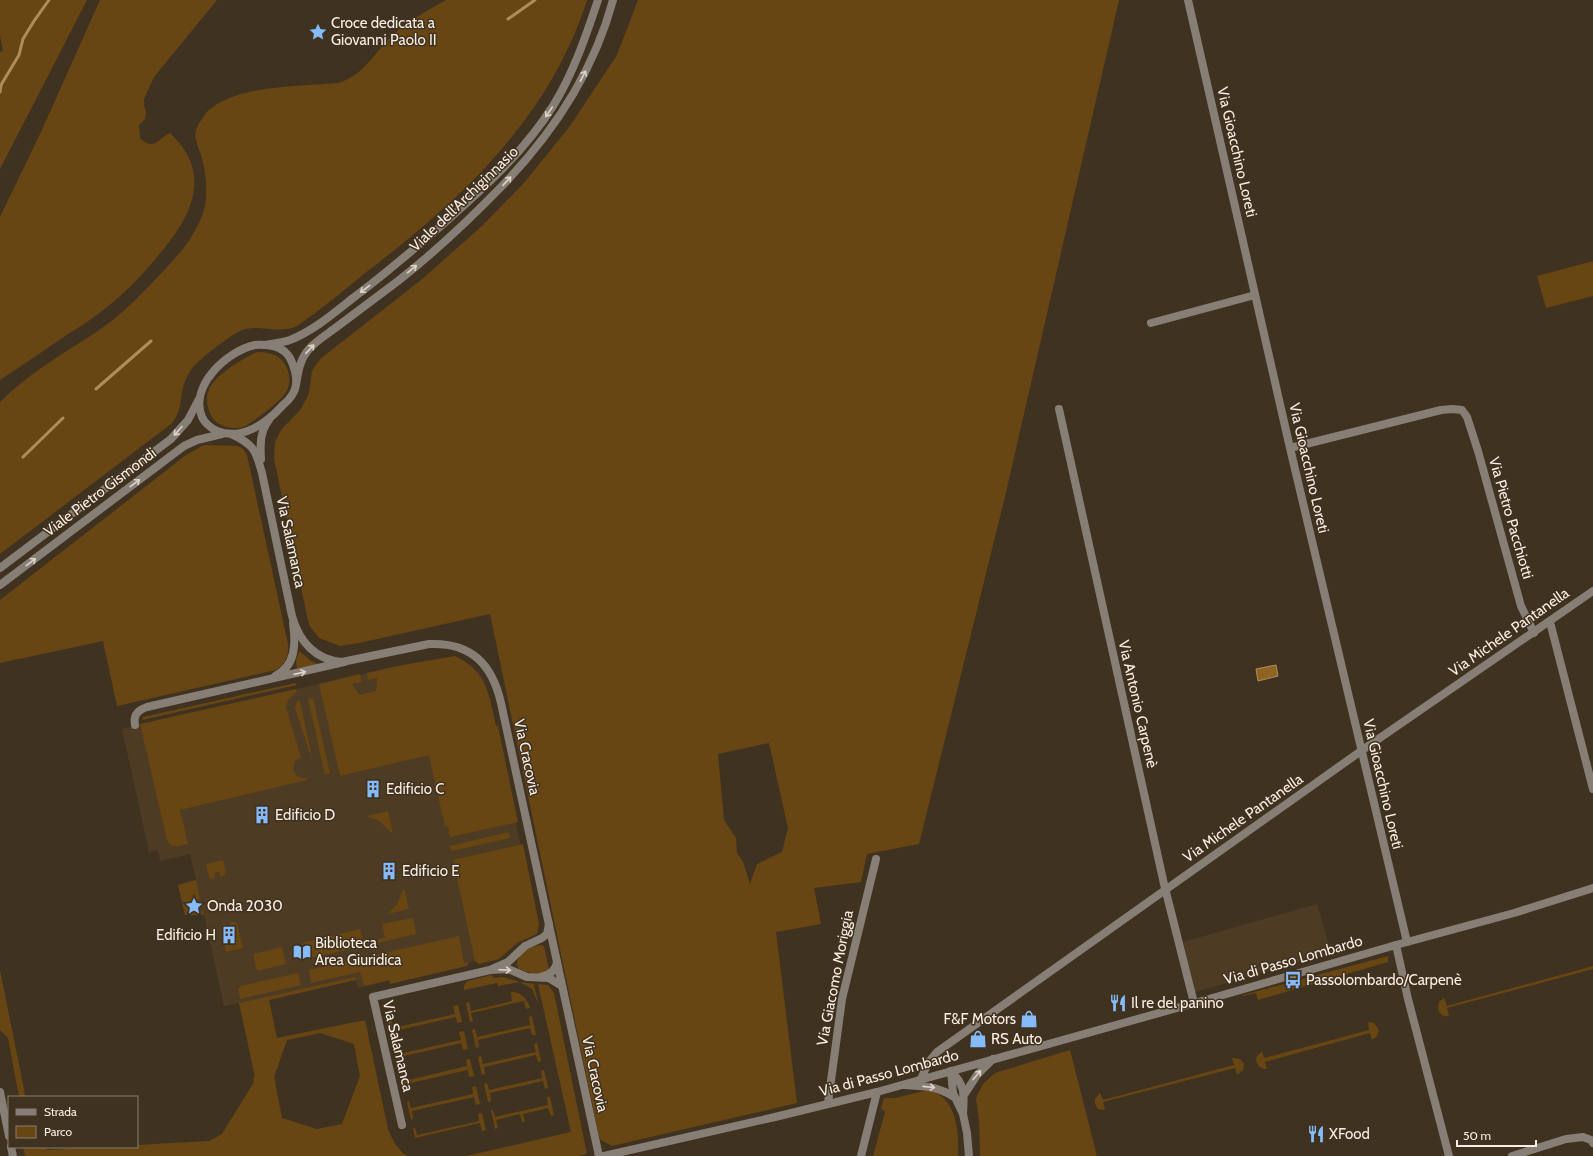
<svg xmlns="http://www.w3.org/2000/svg" width="1593" height="1156" font-family="Cabin,sans-serif">
<style>
.built{fill:#4e3b23}
.green{fill:#674613;fill-rule:evenodd}
.water{fill:#8f6423;stroke:#ae8d5d}
.lines{fill:none;stroke-linecap:round;stroke-linejoin:round}
.stream{stroke:#ae8d5d;stroke-width:3}
.minor{stroke:#877f76;stroke-width:8}
.tertiary{stroke:#877f76;stroke-width:8}
.oneway{stroke:#dcd2c8}
.labels{text-anchor:middle;stroke-width:3;stroke-linejoin:round;paint-order:stroke}
.poi-label{font-size:15px;fill:#f8eee3;stroke:#403220;text-anchor:start}
.street-label{font-size:15px;fill:#f8eee3;stroke:#403220}
</style>
<rect width="100%" height="100%" fill="#403220"/>
<path class="built" d="M455,656l16,9 9,9 6,11 4,13 43,208 -41,51 -134,31 -2,-8 -116,26 -1,-3 -15,3 -20,-91h-19l-7,-30 18,-5 -6,-26 -30,7 -2,-11 -9,2 -27,-123 276,-63z
M1317,904l14,49 -136,39 -12,-50z"/>
<path class="green" d="M0,0h87l-87,169v-117l3,-1 -3,-15z
M100,0h117l-63,77 -10,22v6l2,7 -1,7 -6,6 1,13c15,14 18,0 30,-5 45,42 20,86 -13,124 -17,21 -37,41 -59,57 -10,8 -22,15 -33,22 -21,15 -43,29 -65,44v-163l41,-85z
M446,0h141c-39,121 -126,199 -223,274 -22,18 -44,36 -67,52 -19,9 -39,-3 -57,5 -12,6 -39,27 -47,36 -4,5 -7,11 -9,17 -5,16 -1,26 -13,40l-171,130v-152c29,-29 64,-49 98,-71 26,-18 48,-41 69,-64 7,-8 15,-16 21,-25 8,-12 18,-30 18,-45 1,-13 -1,-27 -4,-39 -5,-17 -12,-23 0,-39 2,-3 4,-7 7,-9 31,-26 91,-23 129,-27 26,-7 37,-32 56,-49 14,-13 34,-24 52,-34z
M638,0h481l-115,501 -85,343 -52,10 -6,28 -47,6 7,36 -45,8 21,171 -185,43 -11,-6 -2,-4 -109,-522 -131,29 -19,3 -21,-8 -10,-13 -35,-166 1,-17 6,-12 20,-21 8,-16 3,-22 8,-12 101,-79 61,-54 42,-43 46,-57 47,-71zM769,743l19,85 -6,24 -25,12 -7,20 -7,-22 -6,-9 -1,-15 -12,-18 -6,-66z
M1593,261v35l-47,12 -9,-32z
M257,352c7,0 12,1 18,3 14,7 19,28 9,40 -5,7 -33,29 -41,32 -3,1 -7,1 -9,1 -9,0 -20,-5 -23,-13 -5,-9 -6,-20 0,-29 7,-13 33,-28 46,-34z
M204,445l34,1 5,3 4,6 41,189c1,11 -2,20 -12,26l-159,36 -14,-65 -103,22v-63l186,-145z
M299,651l12,10 11,5 -22,5c-7,-6 -3,-13 -1,-20z
M455,656c32,16 34,39 41,70h2l20,96 -68,15 -2,-11 -3,1 -16,-72 -89,21 -21,-92 41,-10 2,8 -10,2 7,11 17,-4 1,-13 -9,2 -1,-7 31,-7z
M295,683l2,2 -155,35 1,-3z
M296,689l1,3 -9,8 -2,7 15,50 -6,4 -2,7c2,7 6,11 14,10v2l-127,30 8,34c-10,2 -16,5 -21,-4l-27,-116z
M313,698l17,75 -5,2 -17,-76z
M300,700l13,63 -18,-55 1,-5z
M388,811l5,23 -14,-13 -13,-5z
M509,832l1,6 -59,13 -1,-5z
M523,844l16,80 -2,10 -20,9 -18,16 -20,5 -4,-3 -22,-101z
M223,860l3,12 -1,3 -5,2 -1,-6 -5,2 1,5 -4,1 -2,-2 -3,-13z
M196,880l4,19 -12,7 1,5h14l1,4h-19l-7,-30z
M404,888l5,21 -21,5 9,-10z
M413,918l3,16 -38,9v-4l7,-1 -3,-14z
M230,922h5l2,1 6,25 -17,4 -5,-25 1,-3 3,-1 2,6 4,-1z
M360,929l4,17 -58,13 -4,-16z
M459,936l5,27 5,-1 -2,4 -77,18 -1,-4 -25,6 -4,-14 -49,11 -2,-13z
M540,945l4,1 5,24c-8,6 -23,3 -31,-2 -5,-13 11,-21 22,-23z
M282,947l4,17 -29,7 -4,-17z
M1388,956v6l-130,38 -2,-7 -13,3v-1z
M1593,966v3l-146,39 2,8c-6,1 -10,-2 -11,-8l1,-6 5,-4 3,8z
M0,970l24,119 1,8h-6l-11,-59 -8,-8z
M298,973l3,12 -61,14 -2,-11h3l-1,-2z
M492,975l1,3 10,-1 17,5 14,2 4,19 -6,-14 -12,-7 -22,4 -1,-3 -33,7v-4l3,-5z
M355,977l1,3 -87,20 8,38 88,-18 23,109c4,10 9,20 19,27h-382l-2,-9h22l2,3 50,-3h40v-2l72,-4 13,-7 32,-52 -1,-4 2,-1 -16,-74zM320,1033l34,11 6,32 -18,48 -25,5 -35,-11 -8,-41 13,-37z
M538,984l10,1 6,8 33,161 -9,2h-112l105,-24z
M511,992c10,0 16,6 19,16l-4,1 -2,-8 -53,12 2,8 -3,1 -4,-19 3,-1 2,9 41,-10z
M458,1005l4,17 -5,1 -1,-6 -62,14 1,7h-3l-4,-17 3,-1 2,8 62,-14 -2,-8z
M532,1016l4,19h-4l-2,-7 -52,12 1,7 -3,1 -4,-18 3,-1 2,8 53,-12 -1,-8z
M1368,1022l6,1 5,7 -2,6 -5,4 -2,-7 -105,29 2,7c-7,0 -11,-4 -11,-11l6,-7 2,7 105,-28z
M464,1031l4,18 -5,1 -2,-7 -61,14 1,7 -3,1 -3,-18h2l2,7 62,-14 -2,-8z
M537,1043l4,18 -3,1 -2,-7 -52,12 1,7 -3,1 -4,-18 3,-1 2,8 53,-12 -2,-8z
M1070,1050l27,106h-117l-1,-36 -3,-22 7,-14 12,-11z
M1232,1058l8,1 4,5 -1,6 -6,5 -2,-7 -132,34 2,8 -7,-1 -3,-5v-5l5,-6 3,7 131,-35z
M470,1059l4,17 -5,1 -1,-7 -62,14 1,7 -2,1 -4,-18h2l2,7 62,-15 -1,-6z
M544,1070l4,18 -3,1 -2,-8 -53,12 1,8 -3,1 -4,-18 3,-1 2,7 53,-12 -1,-7z
M476,1086l4,18 -4,1 -2,-8 -62,14 1,8 -2,1 -4,-18 2,-1 2,7 62,-14 -1,-7z
M928,1090c29,7 31,41 30,66h-85l12,-44 -4,-4 3,-10h12z
M547,1097h3l4,18 -3,1 -3,-8 -25,6 2,8h-3l-2,-8 -24,6 2,8 -3,1 -4,-19h2l2,7 53,-12z
M482,1113l4,17 -4,1 -2,-8 -65,15 -2,-10h2l2,7 62,-14 -1,-7z"/>
<path class="water" d="M1276,665l2,11 -20,5 -2,-12z"/>
<g class="lines">
<path class="stream" d="M508,19l27,-19
M0,92l1,-7 18,-30 4,-16 11,-18 15,-21
M96,389l55,-48
M23,457l40,-39"/>
<path class="minor" d="M1188,0l102,448 117,494
M1151,323l104,-28
M1059,409l105,475 30,119
M1290,448l151,-38 11,-1 10,1 5,7 11,34 43,155 13,27
M1550,622l43,167
M275,676c21,-10 21,-33 18,-53
M135,725c-2,-10 3,-15 12,-18l197,-45
M549,924l-2,10 -5,4 -17,8 -17,16 -18,8 18,-1 19,8 22,1 13,8
M1396,945l12,54 41,157
M541,977c8,-2 15,-6 16,-15
M951,1071l2,22 10,21 4,19 2,23
M951,1071c15,15 13,24 12,43
M921,1079l7,-16 9,-11 424,-301 232,-160
M904,1085c19,1 34,1 50,12
M0,1092l9,44
M964,1095l13,-20 16,-16
M828,1103l14,-104 34,-140
M402,1125l-29,-128 117,-27
M11,1147l2,9
M861,1156l16,-64
M1512,1156l54,-17 17,-2 8,3 2,3"/>
<path class="tertiary" d="M255,345c13,-1 28,1 35,13 4,8 7,19 6,27 -1,8 -7,15 -13,20 -16,18 -41,36 -66,26 -6,-3 -12,-7 -15,-14 -13,-31 25,-66 53,-72z
M266,345c8,-2 16,-2 24,-5 23,-9 44,-27 63,-42 31,-23 60,-48 89,-73 41,-36 82,-73 111,-119 20,-32 33,-70 45,-106
M296,385c2,-13 4,-26 13,-36 8,-9 20,-16 29,-23 20,-15 40,-30 60,-45 37,-29 72,-62 105,-96 50,-52 91,-114 110,-185
M231,434c23,10 25,17 31,39l30,143c7,25 23,44 50,46l87,-18c42,-2 63,20 72,59l98,453
M261,459c-1,-14 -1,-28 8,-39
M0,568l171,-129 17,-19 11,-21
M0,585l184,-139 13,-6 25,-6
M604,1156l171,-39 102,-25 332,-93 187,-54 118,-32 79,-25"/>
</g>
<defs><path id="oneway-shaft" d="M-6 0H5M1.5-3L5.5 0L1.5 3" fill="none" stroke-width="1.6" stroke-linecap="round" stroke-linejoin="round"/></defs>
<g class="oneway">
<use href="#oneway-shaft" transform="translate(583 76) rotate(-63)"/>
<use href="#oneway-shaft" transform="translate(549 112) rotate(124)"/>
<use href="#oneway-shaft" transform="translate(507 181) rotate(-47)"/>
<use href="#oneway-shaft" transform="translate(412 269) rotate(-39)"/>
<use href="#oneway-shaft" transform="translate(365 289) rotate(143)"/>
<use href="#oneway-shaft" transform="translate(310 349) rotate(-47)"/>
<use href="#oneway-shaft" transform="translate(178 431) rotate(132)"/>
<use href="#oneway-shaft" transform="translate(135 483) rotate(-37)"/>
<use href="#oneway-shaft" transform="translate(31 562) rotate(-37)"/>
<use href="#oneway-shaft" transform="translate(300 673) rotate(-13)"/>
<use href="#oneway-shaft" transform="translate(505 970) rotate(2)"/>
<use href="#oneway-shaft" transform="translate(977 1075) rotate(-50)"/>
<use href="#oneway-shaft" transform="translate(929 1087) rotate(6)"/>
</g>
<defs>
<g id="sight-bare" transform="scale(1.38)"><path d="M0-6L1.8-2.2L6-1.7L2.9 1.2L3.7 5.4L0 3.3L-3.7 5.4L-2.9 1.2L-6-1.7L-1.8-2.2Z" fill="#85bbfb" stroke="#403220" stroke-width="2.5" paint-order="stroke"/></g>
<g id="building-bare" transform="scale(1.38)"><path d="M-4-6H4V6H1V3H-1V6H-4ZM-2.5-4.3h1.7v1.8h-1.7ZM.8-4.3h1.7v1.8H.8ZM-2.5-1h1.7V.8h-1.7ZM.8-1h1.7V.8H.8Z" fill="#85bbfb" stroke="#403220" stroke-width="2.5" paint-order="stroke"/></g>
<g id="library-bare" transform="scale(1.38)"><path d="M-6-4Q-3-5.5-.7-3.5V5Q-3 3-6 4ZM6-4Q3-5.5 .7-3.5V5Q3 3 6 4Z" fill="#85bbfb" stroke="#403220" stroke-width="2.5" paint-order="stroke"/></g>
<g id="bus-bare" transform="scale(1.38)"><path d="M-5-6H5V4H4V6H2V4H-2V6H-4V4H-5ZM-3.5-4V0h7V-4ZM-3.5 1.2v1.5H-2V1.2ZM2 1.2v1.5H3.5V1.2Z" fill="#85bbfb" stroke="#403220" stroke-width="2.5" paint-order="stroke"/></g>
<g id="restaurant-bare" transform="scale(1.38)"><path d="M-5-6h1v4h1v-4h1v4h1v-4h1v5L-1.5 .5V6h-2V.5L-5-1ZM5-6V6H3V1.5H1.5Q1.5-4 5-6Z" fill="#85bbfb" stroke="#403220" stroke-width="2.5" paint-order="stroke"/></g>
<g id="shop-bare" transform="scale(1.38)"><path d="M-5-2.5h2.3a2.7 3.5 0 0 1 5.4 0H5L5.5 6h-11ZM-1.5-2.5h3a1.5 2.3 0 0 0-3 0Z" fill="#85bbfb" stroke="#403220" stroke-width="2.5" paint-order="stroke"/></g>
</defs>
<g fill-rule="evenodd">
<use href="#sight-bare" x="318" y="32"/>
<use href="#building-bare" x="373" y="789"/>
<use href="#building-bare" x="262" y="815"/>
<use href="#building-bare" x="389" y="871"/>
<use href="#sight-bare" x="194" y="906"/>
<use href="#building-bare" x="229" y="935"/>
<use href="#library-bare" x="302" y="952"/>
<use href="#bus-bare" x="1293" y="980"/>
<use href="#restaurant-bare" x="1118" y="1003"/>
<use href="#shop-bare" x="1029" y="1019"/>
<use href="#shop-bare" x="978" y="1039"/>
<use href="#restaurant-bare" x="1316" y="1134"/>
</g>
<g class="labels">
<g class="poi-label">
<text x="331" y="28">Croce dedicata a<tspan x="331" dy="17">Giovanni Paolo II</tspan></text>
<text x="386" y="794">Edificio C</text>
<text x="275" y="820">Edificio D</text>
<text x="402" y="876">Edificio E</text>
<text x="207" y="911">Onda 2030</text>
<text x="216" y="940" text-anchor="end">Edificio H</text>
<text x="315" y="948">Biblioteca<tspan x="315" dy="17">Area Giuridica</tspan></text>
<text x="1306" y="985">Passolombardo/Carpenè</text>
<text x="1131" y="1008">Il re del panino</text>
<text x="1016" y="1024" text-anchor="end">F&amp;F Motors</text>
<text x="991" y="1044">RS Auto</text>
<text x="1329" y="1139">XFood</text>
</g>
<g class="street-label">
<text transform="translate(1237 152) rotate(77)" y="5">Via Gioacchino Loreti</text>
<text transform="translate(464 199) rotate(-44)" y="5">Viale dell'Archiginnasio</text>
<text transform="translate(1309 468) rotate(77)" y="5">Via Gioacchino Loreti</text>
<text transform="translate(100 492) rotate(-37)" y="5">Viale Pietro Gismondi</text>
<text transform="translate(1511 518) rotate(74)" y="5">Via Pietro Pacchiotti</text>
<text transform="translate(291 542) rotate(78)" y="5">Via Salamanca</text>
<text transform="translate(1509 632) rotate(-35)" y="5">Via Michele Pantanella</text>
<text transform="translate(1138 704) rotate(77)" y="5">Via Antonio Carpenè</text>
<text transform="translate(527 757) rotate(78)" y="5">Via Cracovia</text>
<text transform="translate(1383 784) rotate(77)" y="5">Via Gioacchino Loreti</text>
<text transform="translate(1243 818) rotate(-35)" y="5">Via Michele Pantanella</text>
<text transform="translate(1293 960) rotate(-16)" y="5">Via di Passo Lombardo</text>
<text transform="translate(835 978) rotate(-79)" y="5">Via Giacomo Moriggia</text>
<text transform="translate(398 1046) rotate(77)" y="5">Via Salamanca</text>
<text transform="translate(889 1073) rotate(-15)" y="5">Via di Passo Lombardo</text>
<text transform="translate(595 1074) rotate(78)" y="5">Via Cracovia</text>
</g>
</g>
<rect x="8" y="1096" width="130" height="52" fill="#403220" stroke="#8a7d6e"/>
<rect x="16" y="1109" width="20" height="6" fill="#877f76" stroke="#8a7d6e"/>
<text x="44" y="1116" font-size="12" fill="#f8eee3">Strada</text>
<rect x="16" y="1126" width="20" height="12" fill="#674613" stroke="#8a7d6e"/>
<text x="44" y="1136" font-size="12" fill="#f8eee3">Parco</text>
<path d="M1457 1140v6h79v-6" fill="none" stroke="#f8eee3" stroke-width="2"/>
<text x="1463" y="1140" font-size="12" fill="#f8eee3" stroke="#403220" stroke-width="3" paint-order="stroke">50 m</text>
</svg>
